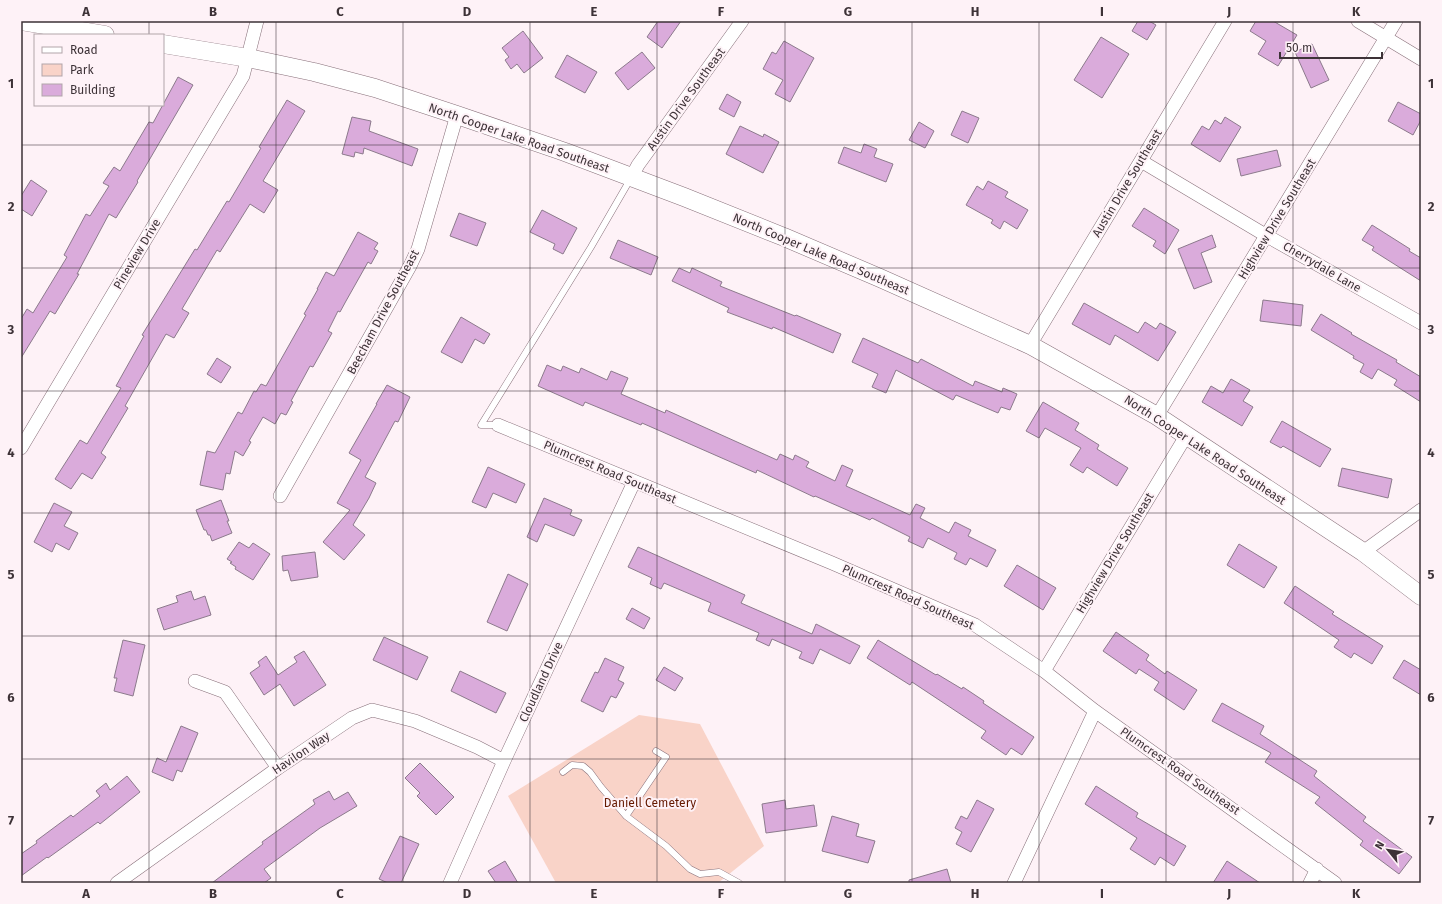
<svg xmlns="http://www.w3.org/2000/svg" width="1442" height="904" font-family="'Fira Sans',sans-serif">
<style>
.green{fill:#f9d3c8}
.building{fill:#daabdb;stroke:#8c7a8c}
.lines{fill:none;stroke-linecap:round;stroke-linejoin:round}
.lane-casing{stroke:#88707a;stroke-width:7}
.street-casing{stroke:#88707a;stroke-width:14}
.secondary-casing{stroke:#88707a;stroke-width:19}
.lane{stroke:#fff;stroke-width:6}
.street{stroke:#fff;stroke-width:13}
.secondary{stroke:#fff;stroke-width:18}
.grid{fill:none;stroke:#3d3237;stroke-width:1;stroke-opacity:0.55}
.labels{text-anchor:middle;stroke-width:4;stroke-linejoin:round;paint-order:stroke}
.street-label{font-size:12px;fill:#3d3237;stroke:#fef2f7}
.park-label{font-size:12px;fill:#651900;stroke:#fef2f7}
.neatline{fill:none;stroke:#3d3237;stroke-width:1.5}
.grid-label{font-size:13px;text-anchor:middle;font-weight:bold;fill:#3d3237}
</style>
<rect width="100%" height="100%" fill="#fef2f7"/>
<path class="green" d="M639,715l61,9 64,122 -46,37h-162l-48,-87z"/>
<path class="building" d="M658,21h23l-19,27 -15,-11z
M1138,21h11l7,4 -9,15 -15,-9z
M1256,21h17l24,14 -19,31 -20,-12 8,-13 -16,-10z
M523,31l20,27 -19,15 -7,-9 -6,5 -6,-9 4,-3 -7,-9z
M1101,37l28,17 -27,44 -28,-18z
M784,41l30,17 -24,44 -15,-8 8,-14 -20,-11 9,-17 4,2z
M1312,44l17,36 -18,8 -16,-36z
M642,52l13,16 -27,22 -13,-17z
M567,55l30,17 -12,21 -30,-16z
M178,77l15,8 -56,96 1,1 -22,36 -7,-4 -32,60h2l-24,40 -5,-3 -29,47v-39l6,-10 6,4 34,-56 -3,-2 22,-41 4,2 19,-30 -6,-3 11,-16 6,4 29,-49 4,1z
M727,94l14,8 -7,15 -15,-8z
M287,100l18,11 -42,70 15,9 -14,23 -14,-9 -30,48 -3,-2 -35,59 7,4 -15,25 -8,-4 -41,72 3,2 -27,45 5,4 -14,22 -10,-6 -11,16 -16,-10 25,-39 7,4 34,-56 -5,-2 28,-50 -2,-1 53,-86 2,1 30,-49 2,1 32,-54 -2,-1z
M1398,102l23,12v6l-8,15 -25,-14z
M962,111l17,7 -11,25 -17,-8z
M352,117l19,4 -2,10 49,18 -6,17 -48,-18 -1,6 -8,-2 -1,5 -12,-3z
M1225,117l16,10 -21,35 -29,-18 11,-18 7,4 6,-10 6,4z
M919,122l15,9 -9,17 -16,-8z
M740,126l23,11 1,-3 15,8 -16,31 -37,-19z
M864,144l13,5 -3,8 19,7 -7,18 -48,-19 6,-16 17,6z
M1277,150l4,16 -40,10 -4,-17z
M31,180l16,11 -15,25 -11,-7v-13z
M988,181l20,11 -3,5 23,13 -11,19 -13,-8 -4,8 -9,-6 2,-3 -27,-15 11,-19 6,4z
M1144,208l35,22 -14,24 -12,-8 3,-5 -24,-15z
M542,210l35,18 -14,26 -10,-5 2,-5 -25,-12z
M459,213l27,10 -9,23 -27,-10z
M1372,225l38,24 -1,2 12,7v23l-49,-31 2,-3 -12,-7z
M358,232l20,11 -4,6 4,2 -7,13 -3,-2 -22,39 -6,11 -2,-1 -10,20 4,2 -19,34 -3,-1 -19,35 2,1 -7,13 -5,-2 -6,11 -12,-7 -14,24 2,1 -8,14 -8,-5 -5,23 -4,-1 -3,17 -23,-5 7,-34 8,2 23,-41 4,2 12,-23 2,1 5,-8 5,2 40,-71 -2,-1 14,-25h-1l9,-17 8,4z
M1212,235l4,12 -15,6 11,29 -18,7 -16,-40z
M618,240l40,17 -7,18 -41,-17z
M679,268l11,5 2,-5 30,14 -2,4 75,30 1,-1 45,19 -8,19 -60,-26 -1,2 -45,-17 2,-4 -57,-27z
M1263,300l40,5 -2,21 -41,-5z
M1084,303l54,30 7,-11 11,7 4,-6 16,9 -18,29 -43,-26 -5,10 -38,-21z
M1321,314l31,19 -1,1 46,26 -1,2 25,15v25l-27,-17 3,-5 -19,-11 -6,10 -12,-7 4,-8 -11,-6 1,-2 -43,-26z
M461,317l29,17 -6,10 -9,-5 -13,24 -21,-11z
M863,338l55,25 3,-4 52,27 2,-5 27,11 1,-4 14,6 -7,16 -9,-3 -3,6 -42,-18 -3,5 -57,-30 -10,23 -14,-6 6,-13 -26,-12z
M217,358l14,9 -10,16 -14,-9z
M547,365l14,6 2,-5 16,7 2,-5 26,12 4,-9 17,7 -7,16 44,19 1,-3 111,50 3,-6 13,6 2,-5 14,7 -3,5 29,14 7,-16 11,5 -7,16 64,29 6,-11 9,4 -5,10 29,15 6,-11 16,8 -3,6 28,14 -9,17 -17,-9 -4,7 -12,-6 3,-6 -29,-15 -5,10 -15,-7 2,-4 -38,-19 -2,2 -55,-24 -1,1 -57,-27 -1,3 -114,-50 -1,2 -56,-23 -2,4 -45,-20z
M1231,379l19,11 -7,11 10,6 -11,19 -40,-24 9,-16 12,7z
M387,385l23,12 -12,25 -3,-1 -30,56 11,6 -7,15 -16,27 12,10 -21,25 -21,-18 27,-32 -13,-7 24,-43 -12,-7 28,-49h-1z
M1043,402l36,21 -4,7 24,15 -2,4 31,19 -11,18 -30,-19 -4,6 -13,-8 11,-17 -36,-20 -6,10 -13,-7z
M1282,421l49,28 -11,18 -37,-21 -2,2 -11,-6z
M488,467l37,17 -9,19 -23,-10 -7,15 -14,-6z
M1342,468l50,11 -4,19 -50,-12z
M544,498l28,12 -2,5 12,5 -8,16 -29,-12 -8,18 -10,-5z
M221,500l8,21h-2l5,12 -20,8 -2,-6h-2l-2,-5h-2l-8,-20z
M54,503l18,9 -8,14 14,7 -9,17 -13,-7 -4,9 -18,-10z
M239,542l10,6 4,-5 17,11 -17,26 -18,-11 1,-2 -6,-4 2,-1 -5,-3z
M1239,544l38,23 -13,21 -37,-23z
M638,547l107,48 -4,8 71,31 4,-10 44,22 -10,18 -30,-15 -7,15 -14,-6 3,-6 -30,-13 -3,7 -13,-6 3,-7 -51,-22 3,-8 -47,-20 -3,6 -11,-5 2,-6 -24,-11z
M315,552l3,25 -27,4 -3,-11 -5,1 -1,-15z
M1017,565l39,23 -13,22 -39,-24z
M508,574l20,10 -21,47 -20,-9z
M1295,586l39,26 -2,2 51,32 -11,18 -18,-11 -3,5 -17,-11 5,-7 -55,-37z
M191,591l3,9 11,-4 6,19 -47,15 -7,-21 21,-7 -2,-6z
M632,608l18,10 -6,11 -18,-10z
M1116,632l33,23 -3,5 19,14 2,-3 30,19 -13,20 -30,-20 5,-8 -20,-13 -3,5 -33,-23z
M384,637l44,20 -11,23 -44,-20z
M123,640l22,5 -12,51 -19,-5 3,-13h-3z
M878,640l58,35 1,-1 25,15 1,-2 21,14 -1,2 51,34 -12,18 -11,-7 -5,7 -25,-17 5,-7 -74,-49 -2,3 -43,-27z
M304,651l22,34 -32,21 -14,-22 -16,11 -14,-22 10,-7 -2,-4 8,-6 12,19 19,-13 -3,-5z
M605,658l19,9 -6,13 6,3 -8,15 -5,-2 -8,16 -22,-11 14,-29 3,1z
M1404,660l17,10v25l-28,-17z
M664,667l19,11 -8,13 -19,-11z
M460,671l46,22 -10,20 -45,-22z
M1222,703l42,23 -4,8 57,37 -3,5 52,41 -3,4 49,36 -13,17 -39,-29 3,-4 -48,-38 5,-6 -55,-35 6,-9 -59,-32z
M181,726l17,7 -16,39 -5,-2 -4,11 -21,-9 5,-14 9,4z
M420,763l34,34 -18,18 -19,-19 3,-3 -15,-15z
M127,776l13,16 -40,32 -2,-2 -50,36 -1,-1 -26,19v-22l16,-11 -1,-2 35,-26 2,2 27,-21 -4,-5 10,-8 4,7z
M1096,786l42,27 -2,4 50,29 -12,20 -14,-9 -5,8 -25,-16 7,-11 -52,-34z
M329,791l5,9 14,-8 9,14 -37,22 -56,41 7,9 -7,5h-52l51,-39 -1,-2 53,-38 -2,-4z
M785,800l1,9 28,-4 3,21 -51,7 -4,-29z
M977,800l17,9 -23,43 -15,-8 6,-12 -7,-4 6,-12 6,3z
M832,816l27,8 -3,12 19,5 -7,22 -46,-12z
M400,836l19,8 -18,39h-13l-9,-4z
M505,861l13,22h-22l-8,-12z
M1227,861l33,22h-47z
M947,869l4,14h-42v-3z"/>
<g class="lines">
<g class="lane-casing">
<path id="lane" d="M498,425h-17l110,-178 40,-69
M563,772l9,-7 11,1 7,6 11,15 25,29 40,30 24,23 10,5 19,-2 20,11
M626,816l40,-59 -10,-6"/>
</g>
<g class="street-casing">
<path id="street" d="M1358,21l63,38
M1141,161l126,75 154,87
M631,178l7,-13 104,-144
M1030,345l195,-324
M1157,416l239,-395
M498,425l334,138 143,62 69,46 51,40 240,172
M21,448l222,-372 14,-55
M280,496l130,-230 8,-17 39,-134
M1363,552l58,-42
M1044,671l142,-235
M195,681l30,11 53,76
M117,883l161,-115 74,-50 20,-8 43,11 62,26 27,14
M450,883l54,-122 130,-279
M1014,883l81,-172
M1310,883l7,-14"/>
</g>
<g class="secondary-casing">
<path id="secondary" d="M21,21l84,14
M163,44l85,14 66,14 61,16 82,27 108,37 119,45 100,40 96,41 150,67 127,71 206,136 58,44"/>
</g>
<use href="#lane" class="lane"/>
<use href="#street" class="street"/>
<use href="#secondary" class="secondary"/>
</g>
<path class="grid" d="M149,21v14M276,21v862M403,21v862M530,21v862M657,21v862M785,21v862M912,21v862M1039,21v862M1166,21v862M1293,21v862M149,105v778M21,145h1400M21,268h1400M21,391h1400M21,513h1400M21,636h1400M21,759h1400"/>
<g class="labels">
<g class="street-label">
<text transform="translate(686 99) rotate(-54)" y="4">Austin Drive Southeast</text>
<text transform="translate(519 138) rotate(19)" y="4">North Cooper Lake Road Southeast</text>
<text transform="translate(1127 183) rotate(-59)" y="4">Austin Drive Southeast</text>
<text transform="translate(1277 219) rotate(-59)" y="4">Highview Drive Southeast</text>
<text transform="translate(137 254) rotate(-59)" y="4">Pineview Drive</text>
<text transform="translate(821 254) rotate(23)" y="4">North Cooper Lake Road Southeast</text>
<text transform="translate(1322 267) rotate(30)" y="4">Cherrydale Lane</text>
<text transform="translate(383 312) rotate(-62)" y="4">Beecham Drive Southeast</text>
<text transform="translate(1205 450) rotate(33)" y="4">North Cooper Lake Road Southeast</text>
<text transform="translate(610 472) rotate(23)" y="4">Plumcrest Road Southeast</text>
<text transform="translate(1115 553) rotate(-59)" y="4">Highview Drive Southeast</text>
<text transform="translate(908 597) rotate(24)" y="4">Plumcrest Road Southeast</text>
<text transform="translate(541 682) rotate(-65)" y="4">Cloudland Drive</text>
<text transform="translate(301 753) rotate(-34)" y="4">Havilon Way</text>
<text transform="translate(1180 771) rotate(35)" y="4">Plumcrest Road Southeast</text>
</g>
<g class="park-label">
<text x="650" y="807">Daniell Cemetery</text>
</g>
</g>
<rect width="1442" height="904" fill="none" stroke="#fef2f7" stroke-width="44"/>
<rect x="34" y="34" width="130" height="72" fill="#fef2f7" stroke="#b1a5aa"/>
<rect x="42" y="47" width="20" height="6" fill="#ffffff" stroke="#b1a5aa"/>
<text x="70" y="54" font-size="12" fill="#3d3237">Road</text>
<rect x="42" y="64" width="20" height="12" fill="#f9d3c8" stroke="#b1a5aa"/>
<text x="70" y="74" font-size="12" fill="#3d3237">Park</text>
<rect x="42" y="84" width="20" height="12" fill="#daabdb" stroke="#b1a5aa"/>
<text x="70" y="94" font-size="12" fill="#3d3237">Building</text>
<g transform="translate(1388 850) rotate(300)" stroke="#fef2f7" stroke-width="3" paint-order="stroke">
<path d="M0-3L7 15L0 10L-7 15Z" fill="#3d3237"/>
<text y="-6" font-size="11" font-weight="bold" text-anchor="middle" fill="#3d3237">N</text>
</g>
<path d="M1280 52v6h102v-6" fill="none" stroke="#3d3237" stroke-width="2"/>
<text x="1286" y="52" font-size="12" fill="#3d3237" stroke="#fef2f7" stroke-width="3" paint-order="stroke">50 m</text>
<rect x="22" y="22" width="1398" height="860" class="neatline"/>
<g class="grid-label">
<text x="86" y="16">A</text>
<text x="213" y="16">B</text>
<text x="340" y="16">C</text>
<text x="467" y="16">D</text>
<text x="594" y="16">E</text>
<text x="721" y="16">F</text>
<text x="848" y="16">G</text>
<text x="975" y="16">H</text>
<text x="1102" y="16">I</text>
<text x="1229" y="16">J</text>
<text x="1356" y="16">K</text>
<text x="11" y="88">1</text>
<text x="1431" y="88">1</text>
<text x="11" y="211">2</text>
<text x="1431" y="211">2</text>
<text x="11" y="334">3</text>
<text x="1431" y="334">3</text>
<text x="11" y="457">4</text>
<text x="1431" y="457">4</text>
<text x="11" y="579">5</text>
<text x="1431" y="579">5</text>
<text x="11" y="702">6</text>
<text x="1431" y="702">6</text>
<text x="11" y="825">7</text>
<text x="1431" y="825">7</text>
<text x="86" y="898">A</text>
<text x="213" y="898">B</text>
<text x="340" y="898">C</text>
<text x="467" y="898">D</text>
<text x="594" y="898">E</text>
<text x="721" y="898">F</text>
<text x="848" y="898">G</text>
<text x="975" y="898">H</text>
<text x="1102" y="898">I</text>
<text x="1229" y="898">J</text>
<text x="1356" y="898">K</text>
</g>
</svg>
